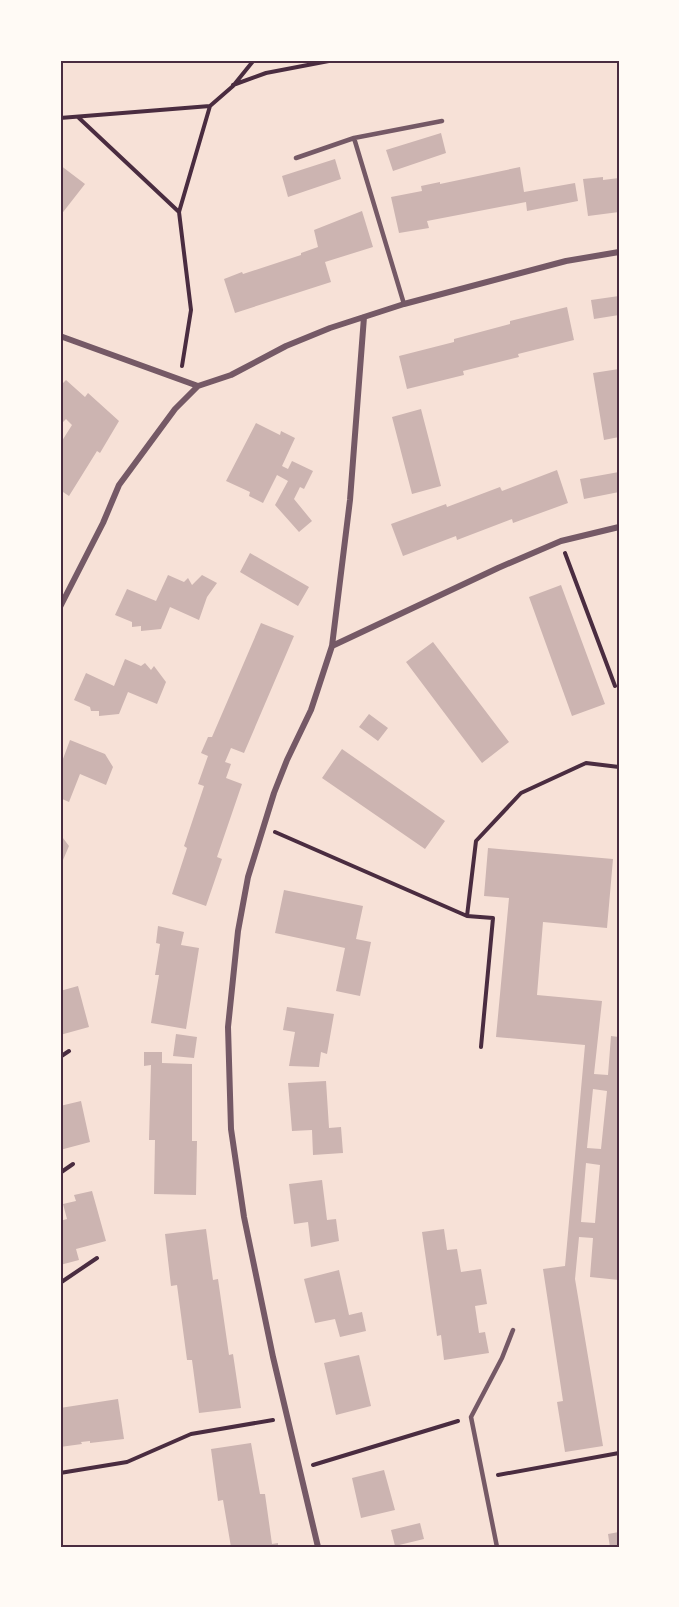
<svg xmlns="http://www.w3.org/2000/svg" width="679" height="1607" font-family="Commissioner,sans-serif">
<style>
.building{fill:#ccb4b1;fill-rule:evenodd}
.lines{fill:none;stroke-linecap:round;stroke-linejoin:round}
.path{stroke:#4a2c40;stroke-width:4}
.service{stroke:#755966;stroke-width:4.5}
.minor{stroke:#755966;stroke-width:6}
.neatline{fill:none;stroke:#4a2c40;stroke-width:2}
</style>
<rect width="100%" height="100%" fill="#f7e1d7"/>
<path class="building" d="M441,133l5,20 -53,18 -7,-21z
M335,159l6,20 -53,18 -6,-21z
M60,165l25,19 -25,32z
M520,167l4,25 51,-9 3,18 -51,10 -1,-9 -99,19 2,7 -30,5 -8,-36 31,-6 -1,-5 19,-4v2z
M603,177v3l16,-2v34l-31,4 -5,-37z
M362,211l11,36 -48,15 6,20 -96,31 -11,-34 18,-7 1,2 58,-19v-2l17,-6 -4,-17z
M619,296v19l-25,4 -3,-19z
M567,307l7,33 -56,14 1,3 -56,14 1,4 -57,14 -8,-33 55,-14v-3l56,-15v-3z
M619,369v68l-15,3 -11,-67z
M60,380l3,3 3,-3 19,17 3,-4 31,28 -19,32 -3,-2 -28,45 -9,-6v-46l12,-19 -6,-6 -6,6z
M421,409l20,77 -29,8 -20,-77z
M256,423l24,12 1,-4 14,7 -13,28 6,3 4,-8 21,10 -9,18 -4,-2 -6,12 18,22 -13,11 -24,-27 13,-24 -11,-6 -14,28 -14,-7 1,-4 -24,-11z
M557,470l11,33 -55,20 -1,-4 -55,21 -1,-4 -53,20 -12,-32 55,-20 1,3 53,-20 2,4z
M619,472v20l-35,7 -4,-20z
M250,553l59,34 -11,19 -58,-34z
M168,575l16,7 4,-4 4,7 10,-10 15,8 -10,14 -8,23 -29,-13 -9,22 -20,2v-5l-9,1v-5l-17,-7 12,-26 29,12z
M561,585l44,119 -33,12 -43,-119z
M261,623l33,13 -50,117 -13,-5 -6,14 6,2 -5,14 16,6 -25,73 5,2 -16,47 -34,-12 15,-46 -3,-2 20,-60 -6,-2 10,-28 -7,-3 7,-16h4z
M433,642l76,100 -27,21 -76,-101z
M125,659l16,7 4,-3 6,7 3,-4 12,16 -9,22 -29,-12 -9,22 -20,2v-5h-8l-1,-4 -16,-7 12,-27 28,13z
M369,714l19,14 -10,13 -19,-14z
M70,740l35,14 8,13 -7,18 -26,-11 -11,28 -9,-4v-31z
M342,749l103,72 -20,28 -103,-71z
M60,834l9,12 -9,21z
M488,848l125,11 -6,69 -64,-6 -6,73 65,6 -8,73 14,1 3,-39 8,1v243l-29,-3 3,-39 -14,-1 -4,42 28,167 -38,6 -8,-50 6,-1 -20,-132 22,-3 20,-221 -89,-8 13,-139 -25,-2zM593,1089l14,2 -6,58 -14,-1zM586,1163l14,2 -5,58 -14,-1z
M284,890l79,16 -7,33 15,3 -11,54 -24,-5 9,-43 -70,-15z
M158,926l26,6 -3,13 18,3 -13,81 -35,-6 8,-48h-4l5,-31 -4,-1z
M78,986l11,41 -29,8v-44z
M287,1007l47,7 -7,40 -6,-2 -2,15 -30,-1 6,-34 -12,-2z
M176,1034l21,3 -3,21 -21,-2z
M144,1052h18v11l30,1v77h5l-1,54 -42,-1 1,-54h-6l2,-75 -7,1z
M326,1081l3,47 12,-1 2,26 -30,2 -1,-25 -20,1 -4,-48z
M81,1101l9,41 -30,8v-44z
M322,1180l5,40 9,-1 3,22 -28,6 -3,-25 -14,2 -5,-40z
M92,1191l14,50 -30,8 3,11 -19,5v-44l7,-2 -4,-15 13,-3 -2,-6z
M206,1229l7,51 5,-1 11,76 4,-1 8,54 -42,5 -7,-53h-5l-10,-75 -6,1 -6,-52z
M444,1229l3,21 10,-1 4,23 20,-3 6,35 -12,2 4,27 6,-1 4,21 -45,7 -3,-25 -4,1 -15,-104z
M339,1270l10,45 13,-3 4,19 -26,6 -5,-18 -20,4 -11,-44z
M359,1355l12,51 -35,9 -12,-52z
M118,1399l6,40 -34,4v-2l-9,1 1,2 -22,3v-39z
M251,1443l9,51h5l7,50 6,-1v4h-47l-8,-47 -5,1 -7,-52z
M384,1470l11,40 -34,8 -9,-40z
M420,1523l4,16 -29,7 -4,-16z
M619,1532v15h-9l-2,-13z"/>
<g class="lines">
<path class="path" d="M233,85l33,-12 68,-13
M60,118l150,-12
M79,118l100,94
M182,366l9,-56 -12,-98 31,-106 23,-20 21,-26
M565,553l50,133
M275,832l192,84 26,2 -12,129
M467,916l9,-75 45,-48 65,-30 33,4
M60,1057l9,-6
M60,1173l13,-9
M60,1283l37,-25
M313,1465l145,-44
M60,1473l67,-11 64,-28 82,-14
M498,1475l121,-22"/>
<path class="service" d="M354,138l50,166
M296,158l58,-20 88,-17
M497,1547l-26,-130 31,-59 11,-28"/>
<path class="minor" d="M60,336l138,50
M60,607l43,-84 16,-38 56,-76 23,-23 33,-11 55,-29 44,-18 74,-24 162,-43 53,-9
M332,646l166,-78 63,-27 58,-14
M318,1547l-45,-190 -29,-140 -13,-88 -3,-102 10,-96 10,-54 26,-84 13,-33 24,-50 21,-64 18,-146 14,-183"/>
</g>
<rect width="679" height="1607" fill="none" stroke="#fffaf5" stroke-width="123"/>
<rect x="62" y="62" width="556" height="1484" class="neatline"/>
</svg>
